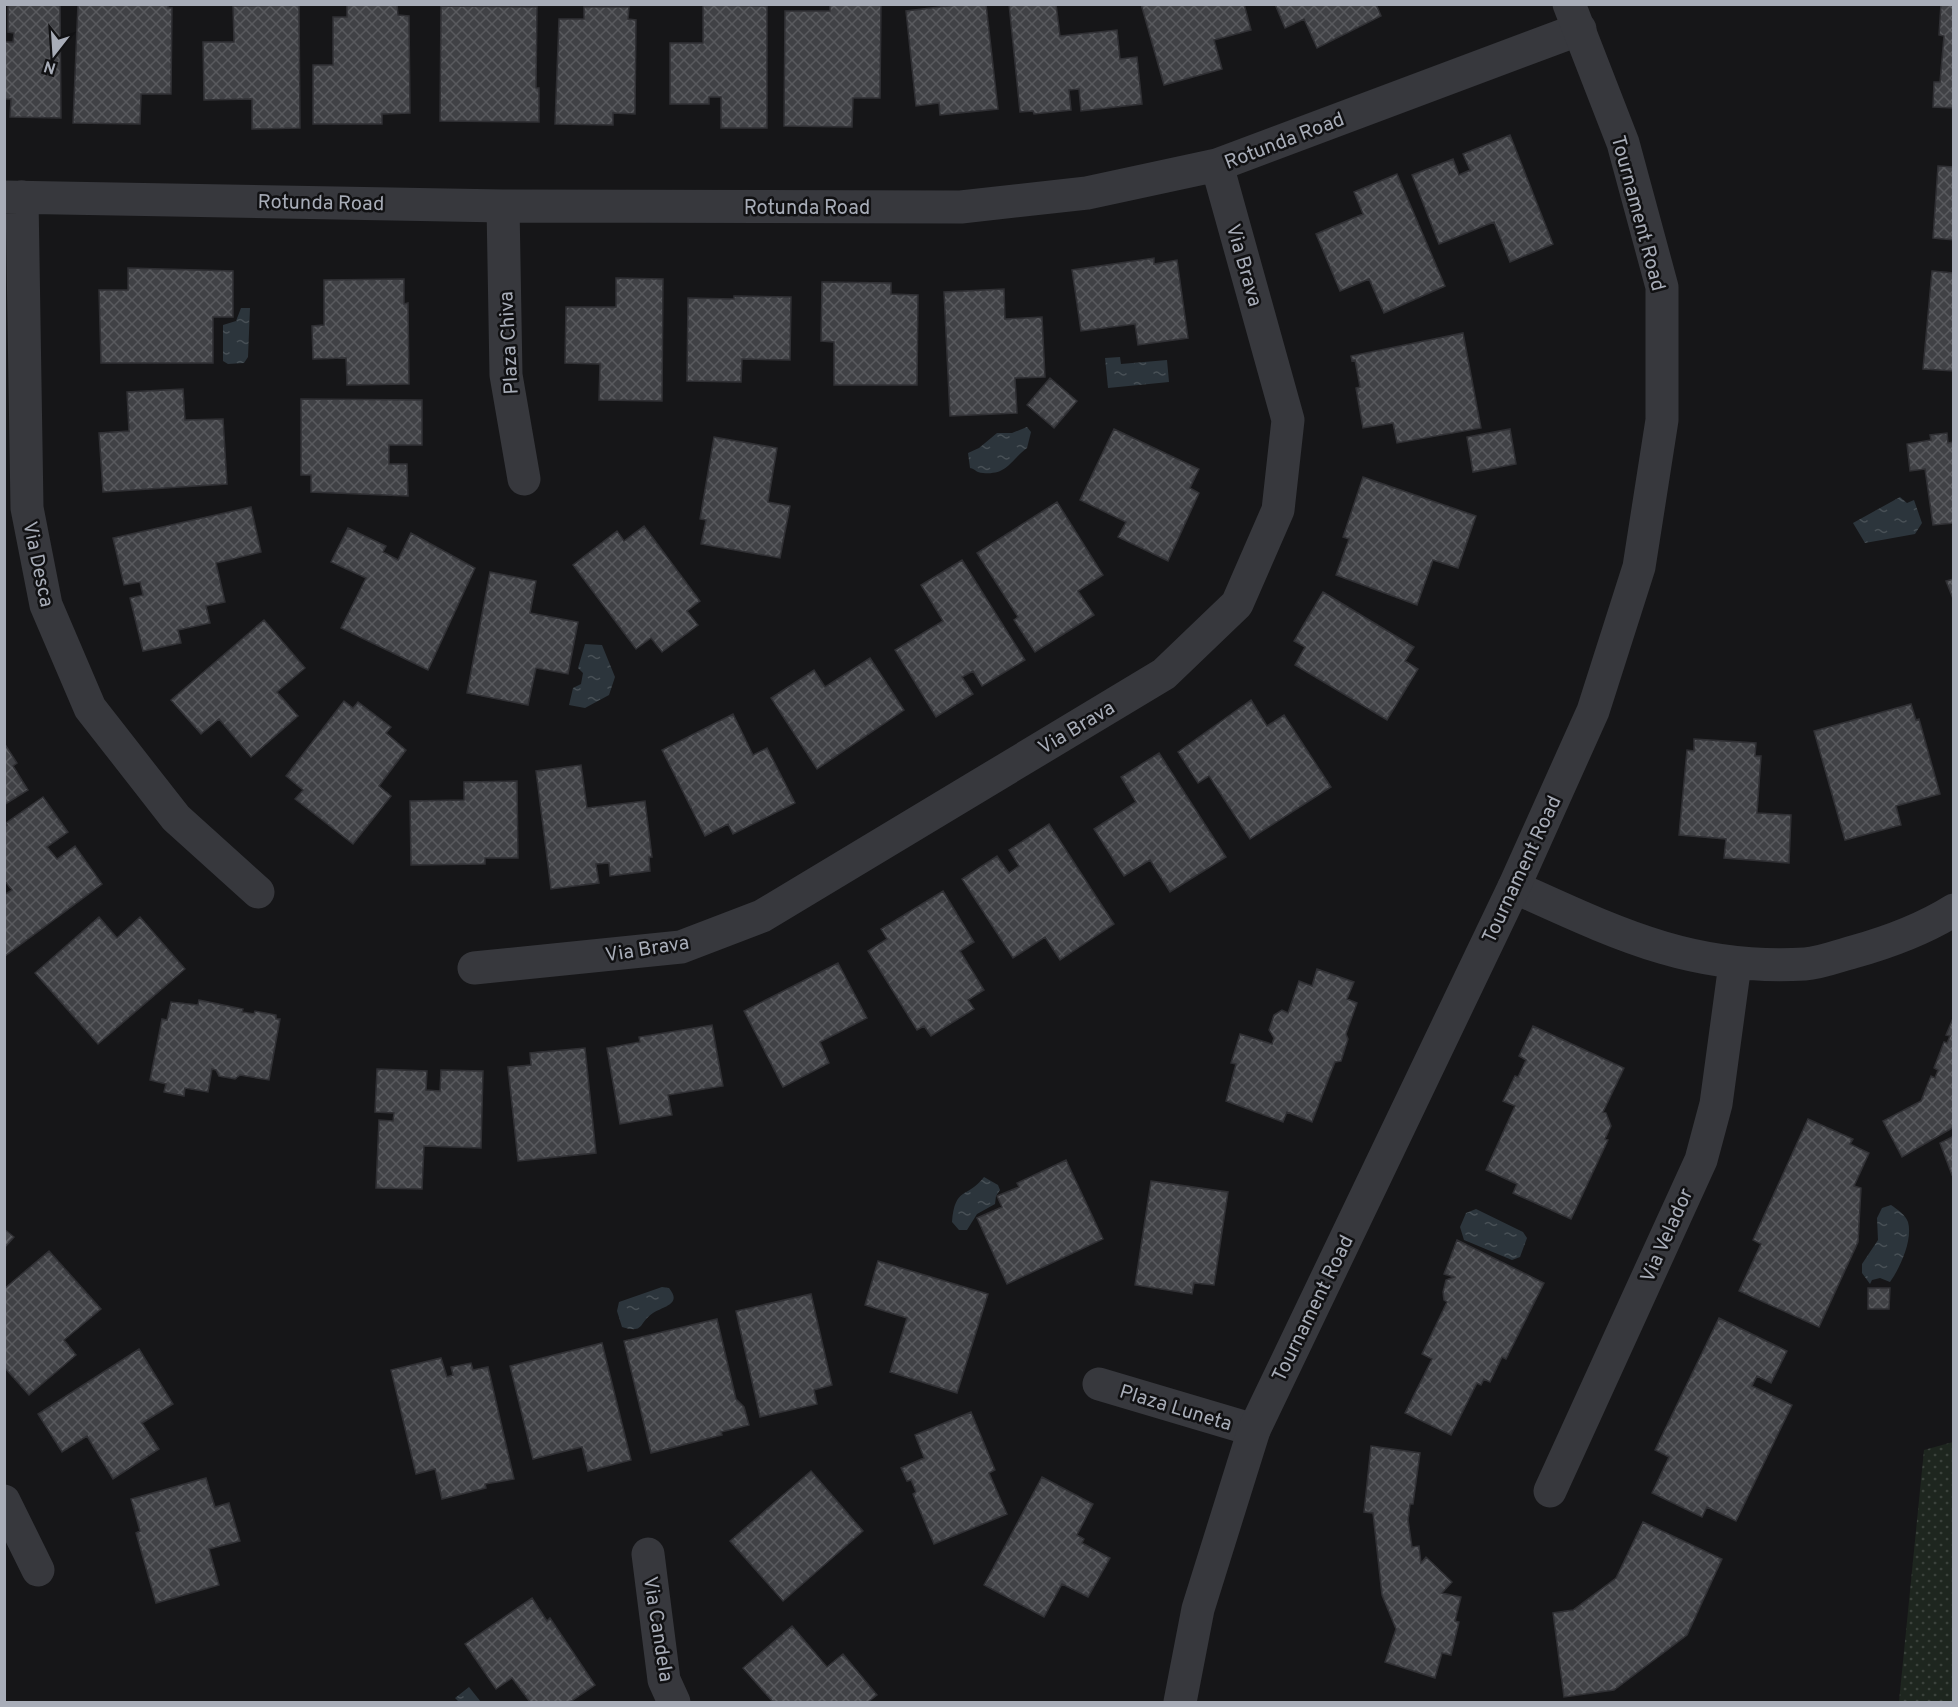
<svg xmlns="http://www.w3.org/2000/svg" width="1958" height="1707" font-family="Overpass,sans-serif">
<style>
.grass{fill:url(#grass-dots)}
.water{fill:url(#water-ripples)}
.building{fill:url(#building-cross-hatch);stroke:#303034;stroke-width:1.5}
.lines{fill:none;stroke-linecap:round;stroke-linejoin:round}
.minor{stroke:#37383d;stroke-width:33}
.tertiary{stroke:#37383d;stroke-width:33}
.labels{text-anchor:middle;stroke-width:5;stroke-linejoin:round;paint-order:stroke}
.street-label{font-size:20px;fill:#a8adb8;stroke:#111113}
</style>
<defs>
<pattern id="grass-dots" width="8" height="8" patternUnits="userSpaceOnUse" patternTransform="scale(1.5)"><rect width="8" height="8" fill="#1e261f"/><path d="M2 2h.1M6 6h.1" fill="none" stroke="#3c433d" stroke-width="1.8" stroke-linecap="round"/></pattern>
<pattern id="water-ripples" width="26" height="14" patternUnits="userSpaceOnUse" patternTransform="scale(1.5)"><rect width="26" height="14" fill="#2c353c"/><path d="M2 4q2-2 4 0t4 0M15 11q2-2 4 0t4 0" fill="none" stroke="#485056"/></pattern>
<pattern id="building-cross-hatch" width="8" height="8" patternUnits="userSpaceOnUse" patternTransform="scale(1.5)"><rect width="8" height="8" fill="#404145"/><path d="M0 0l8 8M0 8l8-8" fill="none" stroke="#595a5e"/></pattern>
</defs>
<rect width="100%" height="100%" fill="#161618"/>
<path class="grass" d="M1953,1442v260h-54l25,-252z"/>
<path class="water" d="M241,308h9l-2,49 -4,6 -16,1 -5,-3v-36l13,-4z
M1120,357l1,7 46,-4 2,22 -61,6 -3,-30z
M1027,427l4,5 -4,16c-18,14 -20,27 -44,25 -7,0 -7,-4 -13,-5l-2,-15 11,-5 18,-15h15z
M1900,497l7,6 7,-3 8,23 -7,11 -50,9 -12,-20z
M585,644l17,1 13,32 -6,18 -24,13 -16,-3 4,-17 8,-4 2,-11 -5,-5z
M984,1177l14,8 2,5 -4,6 -1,8 -18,10 -10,16h-8l-7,-8c3,-36 15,-23 32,-45z
M1891,1205c7,5 14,9 17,17 5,18 -8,46 -18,60l-10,-4 -8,2 -2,4 -8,-11v-9l16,-24 -1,-22 5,-10z
M1476,1209l47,23 4,6 -7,19 -8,3 -48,-20 -4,-13 6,-14z
M662,1287l7,1c13,16 -4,18 -16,25 -15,10 -8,21 -31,14l-5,-16 2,-9z
M469,1687l12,15h-22l-4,-4z"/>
<path class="building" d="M8,4h52l1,114 -51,-1 1,-18h-7v-57h9l1,-9 -6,-1z
M78,4h90v4h4l-1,86h-30l-1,30 -67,-1z
M347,4h50l1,11 11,1 1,97 -28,1v10h-69v-59h20v-48h14z
M830,4h51l-1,94h-27l-1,29 -68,-1 1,-115h45z
M965,4h21l12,105 -58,6 -1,-12 -23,3 -10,-95z
M1009,4h47l4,32 57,-6 3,29 17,-2 5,47 -61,7 -2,-22 -10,1 2,20 -37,4 -1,-3 -13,1z
M1141,4h103l7,26 -37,10 8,29 -58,16z
M1275,4h101l5,12 -64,32 -13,-29 -19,9z
M1941,4h13v104l-21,-1 1,-25h6l4,-46 -5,-1z
M299,5l1,123 -48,1v-30l-48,1 -1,-58h31l-1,-36z
M703,5l64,1v122h-46v-31h-12v7h-39v-61h33z
M441,6l96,1 -1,81h3v34l-99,-1z
M584,7h45l-1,12 8,1 -1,94 -22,-1v12l-58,-1 4,-105h25z
M1510,135l43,109 -43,18 -16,-40 -55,22 -27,-69 41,-16 6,16 11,-5 -7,-16z
M1938,166l16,1v73l-21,-2z
M1397,174l48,112 -61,27 -15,-34 -29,12 -24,-57 47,-20 -9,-22z
M1154,258v6l23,-4 11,78 -50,7 -3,-21 -54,7 -9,-61z
M128,268l105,3v46h-20v46h-112l-2,-73h29z
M1932,271l22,2v98l-31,-2z
M616,278l47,1 -1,122 -63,-1 1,-36 -35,-1 1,-56h50z
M404,279v25l4,-1 1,81 -62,1 -1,-27 -33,1 -1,-33 12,-1v-45z
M822,282l69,1v11l27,1 -1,90h-83v-43l-13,-1z
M1004,289l1,30 37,-2 3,60 -30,1 2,35 -67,3 -6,-124z
M734,296l57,1 -1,63 -48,-1 -1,23 -54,-1 1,-83 46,1z
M1463,333l18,95 -84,15 -4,-20 -30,5 -7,-40 4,-1 -5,-27 -3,1 -1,-5z
M1050,378l27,23 -23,27 -27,-23z
M183,389l2,31 38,-1 4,65 -124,8 -4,-59 30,-2 -2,-39z
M301,399l121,1v45h-33v19h18l1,32 -97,-4v-17h-10z
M1114,429l85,40 -9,19 9,5 -31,68 -50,-24 8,-15 -46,-22z
M1510,429l6,35 -43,8 -6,-35z
M1947,433l1,10 6,-1v81l-21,2 -8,-56 -15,2 -3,-27 24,-4 -1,-5z
M714,437l63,11 -9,54 22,4 -10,52 -79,-14 5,-24 -6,-1z
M1363,477l113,39 -18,52 -25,-8 -16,45 -81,-30 13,-36 -6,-2z
M1057,502l46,73 -25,16 16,24 -59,37 -21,-32 4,-3 -41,-64z
M251,507l10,45 -45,11 9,39 -19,4 4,17 -32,7 3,13 -38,8 -13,-53 13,-3 -3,-13 -16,3 -11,-47z
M644,526l56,75 -13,10 11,14 -36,27 -11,-14 -15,11 -63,-84 44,-34 7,10z
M348,528l38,18 -3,6 15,8 13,-27 64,35 -47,102 -87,-42 25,-50 -35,-16z
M962,560l63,100 -43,26 -9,-15 -11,6 11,17 -37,23 -41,-67 48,-29 -22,-36z
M490,572l46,9 -6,32 48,9 -10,52 -32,-6 -8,37 -61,-12z
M1954,579v22l-8,-20z
M1323,592l91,55 -9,14 13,8 -31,51 -92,-55 10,-18 -11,-6z
M264,620l41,48 -28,24 21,24 -47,41 -32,-38 -18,15 -30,-34z
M870,658l34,52 -87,59 -46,-71 43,-28 11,17z
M1251,700l16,26 17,-11 47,72 -81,52 -41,-63 -11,7 -20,-31z
M344,701l9,7 5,-6 33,25 -5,6 20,17 -27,36 12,10 -38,48 -58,-45 8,-9 -17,-14z
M1911,704l5,16 3,-1 21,75 -44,12 5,19 -56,15 -31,-109z
M733,714l20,41 14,-7 28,55 -62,31 -5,-10 -23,12 -43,-86z
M1694,739l62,4 -1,13h6l-4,57 34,2 -2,48 -65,-5 2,-19 -47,-4 8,-85 7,1z
M4,743l13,20 -4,3 15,24 -24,15z
M1159,753l67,104 -56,35 -20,-32 -26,16 -30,-47 42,-27 -15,-25z
M581,765l6,43 58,-7 7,56h-3l1,14 -40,5 -1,-13 -13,1 3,19 -48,6 -15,-118z
M517,781l1,77h-33v6l-74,1 -1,-64 54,-1v-18z
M43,797l25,35 -21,15 10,12 18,-13 27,38 -97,72 -1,-61 8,-5 -8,-10v-53l3,-2 -1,-2z
M1049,824l65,100 -54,36 -15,-23 -32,21 -51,-79 35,-23 12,17 10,-7 -10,-16z
M943,891l31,51 -14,9 24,39 -16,10 6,9 -43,27 -7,-10 -7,4 -49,-79 19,-12 -6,-10z
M99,917l18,21 23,-21 45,52 -87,75 -63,-71z
M838,963l29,55 -47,24 9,21 -46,24 -39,-76z
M1317,969l37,13 -7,17 10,4 -11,31 2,5 -7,22 -6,1 -23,60 -25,-10 -4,10 -57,-21 10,-37 -5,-1 9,-29 32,10 2,-6 -5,-8 5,-15 8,-5 6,3 11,-32 13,5z
M199,1000l44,9 -1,3 12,2 1,-3 21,4v4h4l-11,61 -29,-5 -5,4 -16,-3 -3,-6 -4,-1 -4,23 -23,-4 -1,8 -20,-4 2,-8 -16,-4 12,-61 5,1 4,-18 27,3z
M1954,1016v111l-52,30 -19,-36 38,-20 10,-25 4,2 3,-8 -4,-2 10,-26 3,1 3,-7 -4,-1z
M712,1025l11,61 -55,9 4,20 -52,9 -13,-76 33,-6 -1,-5z
M1533,1026l91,42 -21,44 3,1 5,13 -6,13 3,1 -37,79 -58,-26 4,-9 -31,-14 29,-64 -12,-5 12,-25 3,1 8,-17 -7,-4z
M585,1048l11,105 -78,8 -10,-94 23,-2 -1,-12z
M377,1069l50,2 -1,19 14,1 1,-21 42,1 -2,77 -57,-2 -2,43 -46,-1 3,-68 14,1 1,-8 -19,-1z
M1808,1119l45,20 -3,5 19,9 -15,33 7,2 -3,54 -39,85 -80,-36 22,-47 -8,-4z
M1954,1136v38l-2,1 -12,-32z
M1066,1160l37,79 -96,45 -30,-66 25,-11 -5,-11 22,-9 -2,-4z
M1151,1181l77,11 -14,93 -20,-2 -2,11 -57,-9z
M4,1229l10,8 -10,11z
M1457,1240l87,43 -38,76 -4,-2 -12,25 -6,-3 -3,6 -4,-2 -26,52 -46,-22 27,-54 -10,-5 25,-52 -3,-2 -1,-8 3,-12 8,-3 -10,-3z
M49,1251l52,58 -37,31 12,15 -47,40 -25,-28v-78z
M878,1261l110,33 -31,99 -67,-21 17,-54 -42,-13z
M1868,1288h22l-1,21h-21z
M811,1294l21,91 -18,5 3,14 -57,13 -24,-106z
M1719,1318l68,33 -16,32 -14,-7 -5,10 40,19 -56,116 -29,-14 -5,10 -50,-24 17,-36 -14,-7z
M717,1319l19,80 8,8 5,18 -28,7 1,3 -71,18 -27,-112z
M602,1343l29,117 -43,11 -6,-24 -49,12 -23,-93z
M139,1349l34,55 -31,19 17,26 -46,30 -26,-43 -25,16 -24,-38z
M441,1358l6,19 6,-2 -2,-8 20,-4 2,7 15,-3 26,112 -29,5 1,4 -44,11 -7,-30 -19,5 -25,-104z
M971,1412l24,58 -6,3 18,41 -73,30 -21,-50 3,-2 -5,-12 -4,1 -6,-13 23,-10 -9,-23z
M1371,1446l49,7 -7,51h-3l-2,16 4,27 7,-1 2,17 5,-6 26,25 -10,11 19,4 -6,24 4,1 -8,33 -9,-2 -7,25 -50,-16 11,-33 -14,-34 -9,-82 -9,-1z
M811,1471l52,60 -80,70 -53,-60z
M1042,1477l51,27 -16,31 7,4 -2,4 28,15 -22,39 -26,-13 -18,33 -60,-32z
M206,1478l9,29 14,-4 11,38 -31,8 10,36 -63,18 -20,-70 4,-2 -9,-32z
M1643,1522l79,37 -35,76 -73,55 -50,7 -11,-84 20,-3 43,-32z
M532,1598l15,23 3,-3 45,67 -25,17h-40l-18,-24 -16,11 -31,-45z
M792,1626l35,41 16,-13 34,41 -9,7h-95l-30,-34z"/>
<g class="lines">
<path class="minor" d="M4,197l499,9 458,1 126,-14 130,-28 363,-136
M22,197l5,311 19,97 44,103 86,110 82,74
M503,206l3,169 18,104
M1514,887c100,45 177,84 291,77 16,-1 33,-8 48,-12 36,-10 69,-22 101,-42
M474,968l207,-21 81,-31 402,-242 73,-70 41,-94 10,-90 -71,-255
M1099,1384l155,46
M1550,1491l151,-331 15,-56 19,-140
M4,1501l34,69
M648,1554l16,126 10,22"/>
<path class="tertiary" d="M1180,1702l18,-93 56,-179 260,-543 79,-176 46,-144 23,-147v-133l-39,-144 -54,-139"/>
</g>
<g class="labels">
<g class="street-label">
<text transform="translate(1284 140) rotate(-21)" y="7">Rotunda Road</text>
<text transform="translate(321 202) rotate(1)" y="7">Rotunda Road</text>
<text x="807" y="214">Rotunda Road</text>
<text transform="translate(1639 213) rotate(75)" y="7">Tournament Road</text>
<text transform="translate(1245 265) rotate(74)" y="7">Via Brava</text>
<text transform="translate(508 343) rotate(-93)" y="7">Plaza Chiva</text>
<text transform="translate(39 564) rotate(78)" y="7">Via Desca</text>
<text transform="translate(1076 727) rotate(-31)" y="7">Via Brava</text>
<text transform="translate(1521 869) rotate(-65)" y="7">Tournament Road</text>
<text transform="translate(647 948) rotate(-9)" y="7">Via Brava</text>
<text transform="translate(1666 1235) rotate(-66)" y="7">Via Velador</text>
<text transform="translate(1312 1308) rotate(-64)" y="7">Tournament Road</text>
<text transform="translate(1176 1407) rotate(17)" y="7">Plaza Luneta</text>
<text transform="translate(659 1629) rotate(81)" y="7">Via Candela</text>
</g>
</g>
<rect width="1958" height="1707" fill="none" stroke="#a8adb8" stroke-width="12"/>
<g transform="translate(54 54) rotate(197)" stroke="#111113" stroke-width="4.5" paint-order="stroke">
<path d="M0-4.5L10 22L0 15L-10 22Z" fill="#a8adb8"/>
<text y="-9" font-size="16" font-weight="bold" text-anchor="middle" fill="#a8adb8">N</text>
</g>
</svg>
